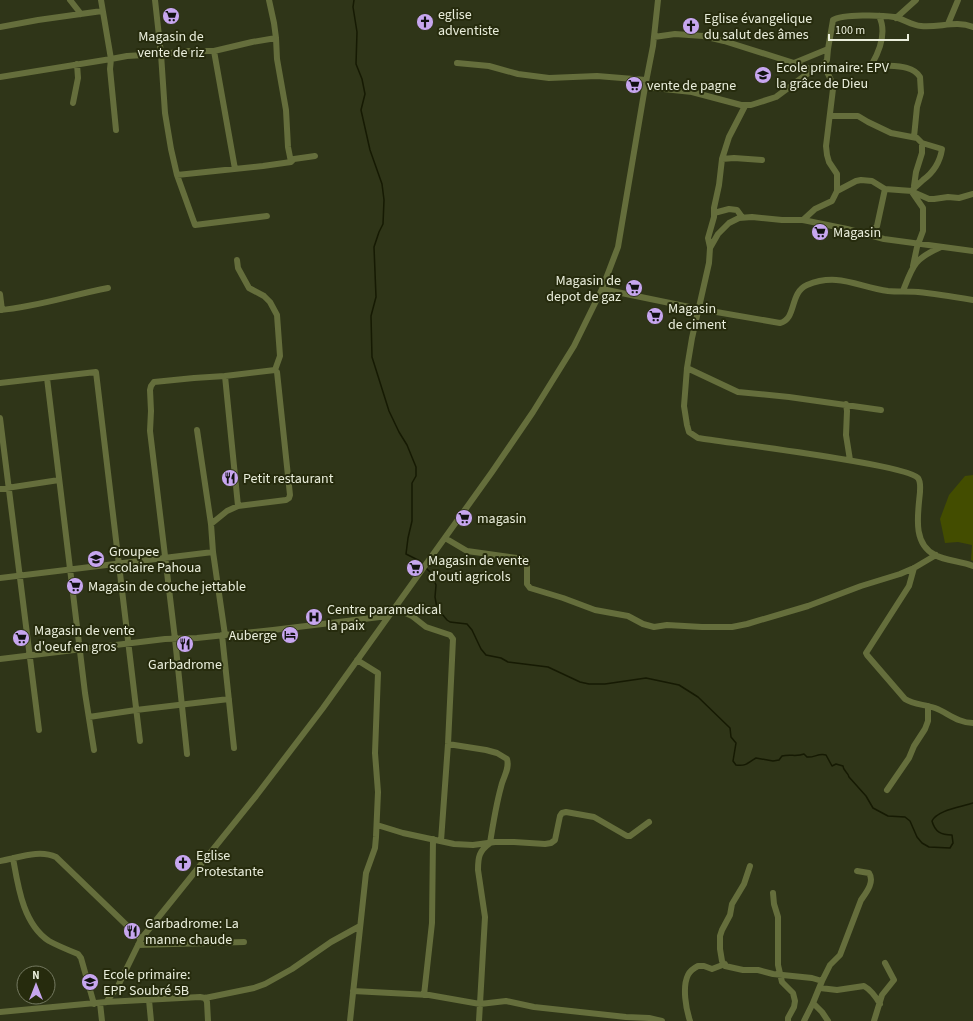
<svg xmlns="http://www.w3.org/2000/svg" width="973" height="1021" font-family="'Source Sans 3',sans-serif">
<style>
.green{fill:#434d00}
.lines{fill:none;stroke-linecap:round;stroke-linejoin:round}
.stream{stroke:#161a03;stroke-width:1.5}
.minor{stroke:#656e3c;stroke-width:6}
.labels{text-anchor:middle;stroke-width:4;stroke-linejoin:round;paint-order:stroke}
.poi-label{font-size:14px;fill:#eaeedc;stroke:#262b0d;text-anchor:start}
</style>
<rect width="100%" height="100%" fill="#2f3518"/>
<path class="green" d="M973,475v86l-2,-1 1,-15 -14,-3 -13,1 -5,-24 9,-24 16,-19z"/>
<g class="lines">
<path class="stream" d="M354,0l-1,7 4,25 -1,32 6,15 3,15 -4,16 9,40 12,34 2,16 -1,24 -4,8 -5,15 2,50 -5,19 1,41 17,54 10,21 8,13 9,22v9l-4,7v38l-4,17 -2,16 14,7 4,4
M426,568l5,5 5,12 -1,12 2,11 10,12 3,2 17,2 5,6 9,19 5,6 15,3 7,4 40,5 32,15 9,2h16l41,-6 33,7 19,12 32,31 1,9 5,6 -3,18 3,4c12,1 11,-2 20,-7l17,3 6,-1 3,-4c8,-2 15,1 22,-2l3,3c7,1 11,-4 19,-2l6,11 4,-2 7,2c0,5 5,6 6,11l17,19 7,12 15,8 17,1 5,4 7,16 5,6 7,4 21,1 3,-5 -1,-8c-11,0 -17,-3 -20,-14 5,-11 30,-14 41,-18"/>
<path class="minor" d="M70,0l11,14
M269,0l5,23 2,15
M879,16c8,16 1,34 -7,48 15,4 39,-2 48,13l1,16 -4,14 -3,30
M896,18l20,-18
M948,24l10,-24
M0,27l38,-7 64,-9
M654,37l21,-3 28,2 21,5 70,22 34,-14 5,-29c9,-6 49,-5 61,-3 10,2 17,8 27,9 18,2 35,-6 52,1
M214,51l21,118
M457,63l32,3 29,8 31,4 48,-2 49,4
M794,63l14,5 16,1 2,1 5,10 2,9 -7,57 1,9 2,7 8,12v17l-5,10 -17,8 -12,11
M0,77l111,-18 -10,-59
M645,87l47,5 49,13h10l25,-8 31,-23 15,-7 5,-7 1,-11
M73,103l5,-25 -1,-14
M830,116h28l10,6 23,11 26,5 5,5 20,6c-2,13 -8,23 -19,31 -4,4 -8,6 -11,11l-27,-2 -13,-8 -11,-1 -5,1 -19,10
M116,130l-6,-61 1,-10 16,-3 34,-2 -6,-54
M722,159l12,-1 28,2
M291,162l-3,-15 -2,-37 -9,-51 -1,-21 -24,4 -38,9h-25l-28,3 4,59 6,36 6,26 86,-9 28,-4 3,-3 21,-3
M177,175l18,50 72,-9
M914,186l2,-14 6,-19v-10
M912,192l11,16v23l-6,16 -4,19
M913,192l16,7h5l14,-2 11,1 14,-4
M714,213l15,-4 8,1 5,7
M864,234l8,-3 5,-5 8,-37
M710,247l-2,-9 6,-21v-9l5,-23 3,-26 7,-22 16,-31
M973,251l-89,-12 -37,-10 -44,-9h-21l-30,-3 -13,1 -10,5 -11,11 -8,14 -1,15 -17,75 -5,30 -3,38 3,19 2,7 9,6c30,5 208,26 220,40 3,4 2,9 2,14 -2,22 -8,51 15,63 11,6 26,6 38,11
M237,260l1,8 11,20 15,8 6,6 7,13 3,41 -5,14 2,2 13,123 -1,3 -3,2 -48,6
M602,289l97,20 81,14c17,-4 9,-30 27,-38 31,-13 51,2 81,6 10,1 20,0 30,1 19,2 37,5 55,8
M903,291c10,-26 11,-32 38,-44
M0,294l2,16
M0,310c37,-3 71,-15 108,-22
M687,368l51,24 51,5 92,13
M225,376l50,-6
M47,378l38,315 9,57
M0,383l96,-11 44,369
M846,404l1,7 -1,24 4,25
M0,418l39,312
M197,430l14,94
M0,489l59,-9
M445,538l22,13 57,8 3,4v21l3,4 33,10 32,12 33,6 15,8 11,3 13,-2 35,2h30l15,-3 61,-18 53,-20 39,-12 14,-6 22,-13
M914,568l-5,18 -43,67 1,2 38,44c9,6 19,5 30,9 13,5 23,15 38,15
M0,578l213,-26
M395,608l17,8 14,11 24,8 3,4 -5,105 -7,97
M222,635l12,113
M0,659l165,-20 32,-1 76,-8 115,-14
M89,717l47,-7 93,-11
M448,744l38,6 11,3 10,6c3,10 -4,18 -6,28 -5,18 -8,37 -11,56 -11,8 -12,14 -12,27l7,47 -6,104
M187,754l-12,-115 -25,-208 1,-20 -1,-21 1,-4 3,-4 40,-4 31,-2 13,130 -11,5 -16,13 2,28 12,83
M887,790l22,-32 5,-12 11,-17 3,-8v-15
M377,825l26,8 51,11 19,1 22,-3h19l31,2 6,-1 4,-3 5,-24 2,-3 4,-1 28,5 33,19h3l19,-14
M13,858c5,28 10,66 36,83 9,5 19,9 29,13l3,4 13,46
M0,861c18,-3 39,-12 56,-4l85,82
M750,866l-6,18 -12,20 -2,11 -8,15 -2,6v13l2,12 3,5 18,4h15l15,4 39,4 10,3 -9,22
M773,893l1,11 4,13v48l4,17 11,11 2,8 -1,6 -6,11v3
M138,945l106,-3
M822,981l8,-16 10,-10 21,-55c5,-7 14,-18 8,-27l-12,-2
M820,988l17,2 27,-4c7,4 12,11 16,18
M353,991l76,4 51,9 26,-3 28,6 92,10 23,1 13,3
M424,995l8,-72 1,-84
M205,998l2,4 1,19
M149,1000l2,21
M106,1002l11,-14 24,-49 115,-143 67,-88 169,-236 41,-60 41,-66 28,-57 16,-42 27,-160 8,-41 5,-46
M100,1003l2,18
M0,1012l106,-10 94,-5 5,1 49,-10 11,-4 27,-15 39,-27 29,-16
M350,1021l16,-148 9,-25 1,-11 2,-45 -3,-39 3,-80 -21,-13
M690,1021c-4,-12 -8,-34 -2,-46 2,-4 6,-7 10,-9h6l8,3 13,-5
M804,1021l9,-18 9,9 6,9
M874,1021l8,-26 12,-15 -9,-17"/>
</g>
<defs>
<g id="supermarket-disc" transform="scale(0.9)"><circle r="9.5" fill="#c7a6ef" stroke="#262b0d"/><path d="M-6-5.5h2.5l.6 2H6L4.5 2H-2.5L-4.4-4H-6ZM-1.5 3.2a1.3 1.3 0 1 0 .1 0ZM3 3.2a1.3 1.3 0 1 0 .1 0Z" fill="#111"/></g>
<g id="church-disc" transform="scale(0.9)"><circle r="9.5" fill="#c7a6ef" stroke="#262b0d"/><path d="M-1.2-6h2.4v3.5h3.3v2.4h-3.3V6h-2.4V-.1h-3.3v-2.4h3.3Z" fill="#111"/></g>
<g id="school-disc" transform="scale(0.9)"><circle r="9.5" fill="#c7a6ef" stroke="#262b0d"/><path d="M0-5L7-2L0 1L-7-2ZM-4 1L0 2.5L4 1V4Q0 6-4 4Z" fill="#111"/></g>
<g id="restaurant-disc" transform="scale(0.9)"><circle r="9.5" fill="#c7a6ef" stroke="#262b0d"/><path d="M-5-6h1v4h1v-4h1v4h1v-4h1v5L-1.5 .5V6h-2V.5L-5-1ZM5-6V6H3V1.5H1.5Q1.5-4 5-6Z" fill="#111"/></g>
<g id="hospital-disc" transform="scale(0.9)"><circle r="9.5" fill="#c7a6ef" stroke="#262b0d"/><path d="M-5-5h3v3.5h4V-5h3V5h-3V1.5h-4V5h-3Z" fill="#111"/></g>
<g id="hotel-disc" transform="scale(0.9)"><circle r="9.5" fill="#c7a6ef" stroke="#262b0d"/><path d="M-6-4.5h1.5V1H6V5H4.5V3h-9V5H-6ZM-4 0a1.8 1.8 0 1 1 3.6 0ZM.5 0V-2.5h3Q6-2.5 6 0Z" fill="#111"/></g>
</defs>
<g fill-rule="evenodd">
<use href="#supermarket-disc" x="171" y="16"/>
<use href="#church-disc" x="425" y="22"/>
<use href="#church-disc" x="691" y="26"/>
<use href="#school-disc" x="763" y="75"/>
<use href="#supermarket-disc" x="634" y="85"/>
<use href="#supermarket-disc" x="820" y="232"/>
<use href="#supermarket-disc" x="634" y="288"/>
<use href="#supermarket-disc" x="655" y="316"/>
<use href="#restaurant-disc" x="230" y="478"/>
<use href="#supermarket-disc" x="464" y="518"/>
<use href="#school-disc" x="96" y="559"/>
<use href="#supermarket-disc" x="415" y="568"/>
<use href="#supermarket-disc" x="75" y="586"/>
<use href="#hospital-disc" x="314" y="617"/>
<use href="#hotel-disc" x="290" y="635"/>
<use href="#supermarket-disc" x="21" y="638"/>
<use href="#restaurant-disc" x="185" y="644"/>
<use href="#church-disc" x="183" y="863"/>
<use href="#restaurant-disc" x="132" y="931"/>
<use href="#school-disc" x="90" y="982"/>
</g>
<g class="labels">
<g class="poi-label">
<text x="438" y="19">eglise<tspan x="438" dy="16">adventiste</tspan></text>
<text x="704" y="23">Eglise évangelique<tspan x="704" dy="16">du salut des âmes</tspan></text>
<text x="171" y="41" text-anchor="middle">Magasin de<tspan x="171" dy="16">vente de riz</tspan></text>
<text x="776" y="72">Ecole primaire: EPV<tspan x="776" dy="16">la grâce de Dieu</tspan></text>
<text x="647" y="90">vente de pagne</text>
<text x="833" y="237">Magasin</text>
<text x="621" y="285" text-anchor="end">Magasin de<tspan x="621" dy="16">depot de gaz</tspan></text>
<text x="668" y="313">Magasin<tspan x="668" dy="16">de ciment</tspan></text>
<text x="243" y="483">Petit restaurant</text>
<text x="477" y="523">magasin</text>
<text x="109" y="556">Groupee<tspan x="109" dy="16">scolaire Pahoua</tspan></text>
<text x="428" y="565">Magasin de vente<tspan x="428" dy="16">d'outi agricols</tspan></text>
<text x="88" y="591">Magasin de couche jettable</text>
<text x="327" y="614">Centre paramedical<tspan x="327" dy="16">la paix</tspan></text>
<text x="34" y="635">Magasin de vente<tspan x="34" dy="16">d'oeuf en gros</tspan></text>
<text x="277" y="640" text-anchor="end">Auberge</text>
<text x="185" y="669" text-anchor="middle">Garbadrome</text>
<text x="196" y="860">Eglise<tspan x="196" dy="16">Protestante</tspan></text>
<text x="145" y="928">Garbadrome: La<tspan x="145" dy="16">manne chaude</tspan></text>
<text x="103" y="979">Ecole primaire:<tspan x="103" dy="16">EPP Soubré 5B</tspan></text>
</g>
</g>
<g transform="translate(36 985)"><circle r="19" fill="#262b0d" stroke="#747960"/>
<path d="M0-3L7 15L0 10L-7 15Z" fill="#c7a6ef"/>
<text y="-6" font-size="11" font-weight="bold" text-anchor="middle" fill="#eaeedc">N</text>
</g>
<path d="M829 34v6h79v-6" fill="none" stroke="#eaeedc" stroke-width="2"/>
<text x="835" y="34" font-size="12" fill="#eaeedc" stroke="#262b0d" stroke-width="3" paint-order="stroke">100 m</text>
</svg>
